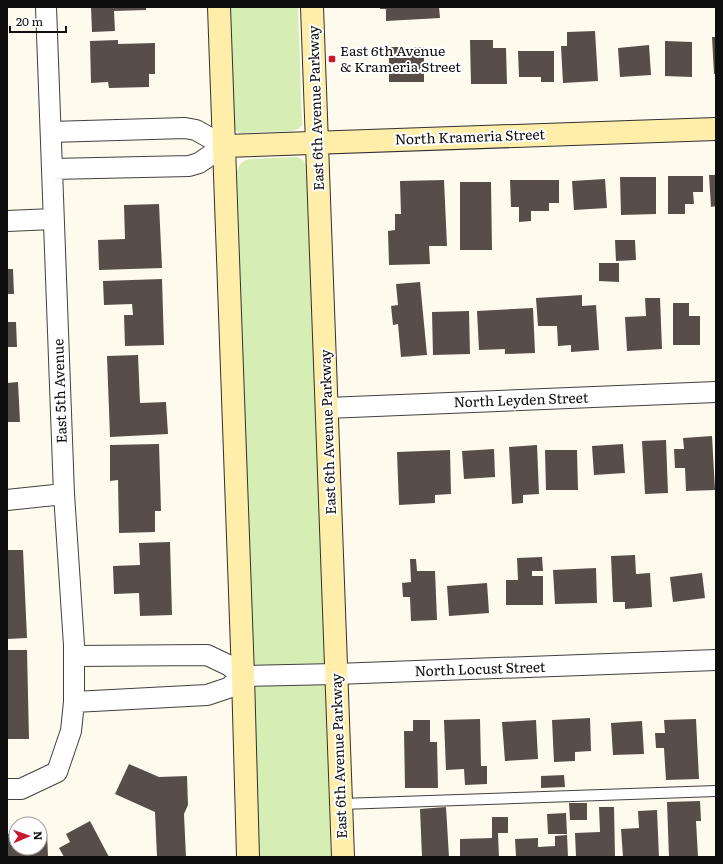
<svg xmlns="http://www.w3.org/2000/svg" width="723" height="864" font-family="Literata,serif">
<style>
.green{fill:#d6edb4}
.building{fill:#574d49}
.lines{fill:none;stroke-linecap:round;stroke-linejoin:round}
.lane-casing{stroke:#414141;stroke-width:12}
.street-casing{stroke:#414141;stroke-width:22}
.secondary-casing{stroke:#303030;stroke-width:24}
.lane{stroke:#fff;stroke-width:10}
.street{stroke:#fff;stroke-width:20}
.secondary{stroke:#ffeea9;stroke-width:22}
.poi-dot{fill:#c91a31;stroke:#fff;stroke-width:1.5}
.labels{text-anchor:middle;stroke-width:4;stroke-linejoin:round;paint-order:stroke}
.poi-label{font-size:14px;fill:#0e0e0e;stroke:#fff;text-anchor:start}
.street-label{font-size:14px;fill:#0e0e0e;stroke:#fff}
</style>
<rect width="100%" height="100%" fill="#fffaee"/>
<path class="green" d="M227,7h71l4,118 -4,4 -7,2 -49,2 -6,-2 -5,-7z
M297,157l6,3 4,6 24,691h-72l-22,-685c2,-8 5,-11 13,-13z"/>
<path class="building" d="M91,7h55v3l-32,1 1,20 -23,1z
M380,7h59l1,11 -54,3v-12h-6z
M595,31l3,50 -35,2 -2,-37h6v-14z
M712,37h4v37h-2z
M118,40v4l37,-1v31h-6v13l-40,1 -1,-6 -17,1 -1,-42z
M470,40h23v8h13l1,36h-36z
M665,41l27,1v35l-27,-1z
M649,45l2,30 -31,2 -2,-29z
M389,47h35v35h-35z
M518,51h36v31h-13v-5h-22z
M709,175h7v31l-5,1z
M668,176h35v16h-10l1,12h-9v10h-17z
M620,177h36v37l-35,1z
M605,179l2,29 -33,2 -2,-29z
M444,180l3,66h-18l1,18 -41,1 -1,-34 7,-1v-16h6l-1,-33z
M510,180h49v23h-10v8h-18v10l-12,1v-15h-8z
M460,182h31l1,68h-32z
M159,204l3,64 -63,2 -1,-30 27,-1 -1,-34z
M615,240h20l1,20 -20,1z
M599,263h20v19l-20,-1z
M7,269h6l1,25h-7z
M162,279l2,66 -39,1 -1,-31h9l-1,-11 -28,1 -1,-24z
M420,282l7,73 -26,2 -3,-33 -5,1 -2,-19 7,-1 -2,-21z
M582,295v11l14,-1 3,45 -28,2v-7l-13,1 -1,-20h-19l-2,-28z
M645,298h15l2,51 -35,2 -2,-34 21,-1z
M673,303h16v13h11v29h-27z
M533,308l2,45 -30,1v-5l-26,1 -2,-39z
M469,311l1,43 -37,1 -1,-43z
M7,322h9l1,25h-10z
M138,355l2,48 26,-1 2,32 -58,3 -3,-81z
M18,382l2,40h-13v-39z
M712,436l3,54 -29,1 -1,-23h-10l-1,-19h10l-1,-11z
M666,440l2,53 -23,1 -3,-53z
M159,444l2,67h-6v21l-36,1 -1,-53 -8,1v-36z
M623,444l2,29 -31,2 -2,-29z
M537,445l2,49 -16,1v8l-11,1 -3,-57z
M494,449l1,28 -31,2 -2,-28z
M450,450l1,44 -16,1v8l-36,2 -2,-53z
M545,450h32l1,40h-32z
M170,542l2,73 -32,1 -1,-23 -25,1 -1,-28 27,-1 -1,-22z
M7,550h16l4,88 -20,1z
M635,555l1,19 14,-1 2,34 -27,2v-7h-12l-2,-46z
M542,557l1,14h-11v5h11v29h-37v-25h12l-1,-22z
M410,559h6l1,12h18l2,49 -26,1 -1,-24h-7l-1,-14 9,-1z
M596,568l1,35 -42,1 -2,-34z
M702,573l3,25 -32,4 -3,-25z
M487,583l2,30 -40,3 -2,-30z
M7,650h20l2,89h-22z
M590,718l1,33 -16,1v9l-21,1 -2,-42z
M480,719l1,47h6v18l-22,1 -1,-16 -18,1 -2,-50z
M696,719l3,60 -33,1 -2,-32h-8l-1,-15h10l-1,-13z
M413,720h17v22h7l1,46h-33l-1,-57h9z
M536,720l2,39 -33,2 -3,-39z
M642,721l2,33 -31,1 -2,-32z
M129,764l30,13 28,-1 1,29 -4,9 2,43h-29l-2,-45 -40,-18z
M564,775l1,12 -24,1v-12z
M700,801l1,20h-5l2,36h-29l-2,-55z
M569,803h18v17h-17z
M446,807l3,50h-27l-2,-48z
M599,807h15l1,50h-39l-1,-24 25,-1z
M657,810l2,47h-36l-2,-28 18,-1 -1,-17z
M566,813l1,21h-19l-1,-20z
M492,817h16v16h-10l1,24h-39v-18l32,-1z
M90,821l19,36h-45l-5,-9 11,-6 -4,-8z
M47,832l1,25h-41v-23l9,-1v15h24v-15z
M567,835l1,22h-52l-1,-18 23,-1v9l17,-1v-10z"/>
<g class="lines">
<g class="lane-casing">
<path id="lane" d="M341,804l375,-13"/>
</g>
<g class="street-casing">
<path id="street" d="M51,132l134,-4 11,2 28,16 -25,17 -10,3 -137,3
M7,221l46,-2
M327,408l389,-16
M7,500l57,-6
M74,656l133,-1 21,10 15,11
M74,702l133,-7 21,-7 15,-12 93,-2 380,-14
M7,789h14l36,-17 14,-41 3,-29v-57l-10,-151 -18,-487"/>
</g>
<g class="secondary-casing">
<path id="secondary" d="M219,7l24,669 5,181
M312,7l31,850
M224,146l492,-17"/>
</g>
<use href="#lane" class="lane"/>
<use href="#street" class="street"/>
<use href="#secondary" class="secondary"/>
</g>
<rect class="poi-dot" x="328" y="55" width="8" height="8" rx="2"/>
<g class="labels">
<g class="poi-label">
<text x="340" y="56">East 6th Avenue<tspan x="340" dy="16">&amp; Krameria Street</tspan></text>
</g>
<g class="street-label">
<text transform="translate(316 108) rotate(-92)" y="5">East 6th Avenue Parkway</text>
<text transform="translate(470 137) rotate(-2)" y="5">North Krameria Street</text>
<text transform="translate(60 391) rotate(-92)" y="5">East 5th Avenue</text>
<text transform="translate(521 400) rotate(-2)" y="5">North Leyden Street</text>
<text transform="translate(328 432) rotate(-92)" y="5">East 6th Avenue Parkway</text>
<text transform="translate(480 669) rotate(-2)" y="5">North Locust Street</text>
<text transform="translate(339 756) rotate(-92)" y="5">East 6th Avenue Parkway</text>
</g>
</g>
<rect width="723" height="864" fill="none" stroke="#0e0e0e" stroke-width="16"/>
<g transform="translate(28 836) rotate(88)"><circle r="19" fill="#ffffff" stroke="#9f9f9f"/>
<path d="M0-3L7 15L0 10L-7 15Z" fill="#c91a31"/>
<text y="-6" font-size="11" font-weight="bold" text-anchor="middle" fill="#0e0e0e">N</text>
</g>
<path d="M10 26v6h56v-6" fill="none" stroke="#0e0e0e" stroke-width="2"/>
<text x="16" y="26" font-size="12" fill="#0e0e0e" stroke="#ffffff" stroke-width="3" paint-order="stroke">20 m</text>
</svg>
